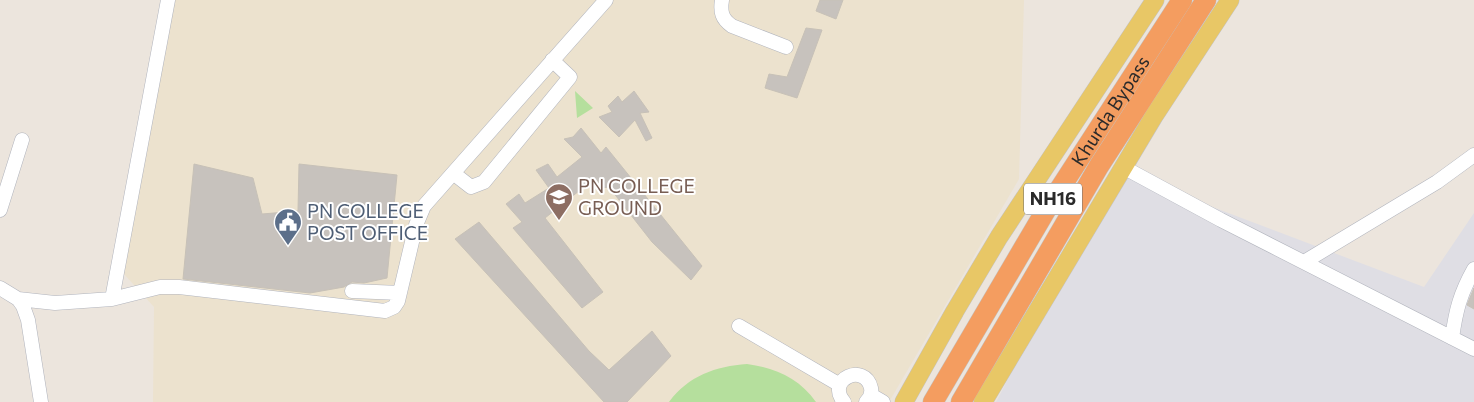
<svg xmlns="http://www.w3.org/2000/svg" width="1474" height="402" font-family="Commissioner,sans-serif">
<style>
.industrial{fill:#dfdee4}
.education{fill:#ece2ce}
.green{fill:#b5df9d}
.building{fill:#c7c2bd;stroke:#c7c1b7}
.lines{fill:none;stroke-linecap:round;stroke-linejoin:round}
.minor-casing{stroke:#b1b4bd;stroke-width:15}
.major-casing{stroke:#c3c3c3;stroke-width:19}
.highway-casing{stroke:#c3c3c3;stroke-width:21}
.minor{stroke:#fff;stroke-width:14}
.major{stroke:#e8c766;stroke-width:18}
.highway{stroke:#f49d60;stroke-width:20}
.labels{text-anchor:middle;stroke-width:4;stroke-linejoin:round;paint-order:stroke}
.shield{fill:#fff;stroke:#6a6a6a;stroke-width:1}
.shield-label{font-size:18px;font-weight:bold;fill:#2a2a2a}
.street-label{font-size:19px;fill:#2a2a2a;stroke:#fff}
.education-label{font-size:19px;fill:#785e54;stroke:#fff;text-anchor:start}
.service-label{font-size:19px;fill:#4e5e75;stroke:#fff;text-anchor:start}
</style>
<rect width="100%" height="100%" fill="#ece5dd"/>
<path class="industrial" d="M1117,171l307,116 50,-74v189h-478z"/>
<path class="education" d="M175,0h849l-5,179 -130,223h-736l1,-95 -41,-45z"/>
<path class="green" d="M575,91l18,17 -16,10z
M747,364c28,4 52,14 69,38h-147c19,-26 47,-36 78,-38z"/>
<path class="building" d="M820,0h23l-7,19 -20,-8z
M806,28l16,2 -25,68 -32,-10 4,-14 18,3z
M634,91l15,21 -9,1 12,25 -6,3 -11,-21 -16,17 -20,-20 13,-5 -4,-6 10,-10 4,6z
M581,128l20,25 5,-6 96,119 -11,14 -39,-38 -43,-55 -17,2 -3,-6 -44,35 58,74 -21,16 -69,-80 9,-6 -16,-18 13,-10 6,9 24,-15 -13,-18 12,-6 9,13 25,-20 -18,-18 9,-2z
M194,164l59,14 9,36 36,-3 1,-47 98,11 -10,103 -23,5 -12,-1 -8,5 -34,6 -127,-14z
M479,222l110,129 20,19 43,-39 19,25 -44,46h-23l-149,-163z
M1474,288v21l-7,-4z"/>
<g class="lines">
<g class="minor-casing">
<path id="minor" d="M722,0c-2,12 0,19 10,26l54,21
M1123,167l98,53 253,129
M453,173l18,14 13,-5 86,-105 -18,-17
M0,210l22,-70
M1304,262l133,-80 37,-27
M0,288l18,11 5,7 5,14 13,82
M352,291l48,2
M18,299l37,4 57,-4 48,-12h19l206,24 9,-4 4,-6 18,-76 8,-19 182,-206
M112,299l56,-299
M739,326l101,59
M1452,338c4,-28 8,-44 22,-69
M871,395l12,7
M844,402c-19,-23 21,-40 27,-14 1,5 -1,10 -5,14"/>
</g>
<g class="major-casing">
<path id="major" d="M904,402l51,-91 44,-74 156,-237
M983,402l171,-286 76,-116"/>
</g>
<g class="highway-casing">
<g id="highway">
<path id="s1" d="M933,402l113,-192 136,-210"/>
<path d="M961,402l138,-236 107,-166"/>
</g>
</g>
<use href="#minor" class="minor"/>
<use href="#major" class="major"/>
<use href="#highway" class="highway"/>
</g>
<defs>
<g id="university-pin" transform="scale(1.4375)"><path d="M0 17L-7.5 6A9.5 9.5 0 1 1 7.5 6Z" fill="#8d6e63" stroke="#fff"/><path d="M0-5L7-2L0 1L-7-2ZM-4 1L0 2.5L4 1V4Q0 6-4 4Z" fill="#fff"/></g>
<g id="civic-pin" transform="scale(1.4375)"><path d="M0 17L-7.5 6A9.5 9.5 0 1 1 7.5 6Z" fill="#5c6f8a" stroke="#fff"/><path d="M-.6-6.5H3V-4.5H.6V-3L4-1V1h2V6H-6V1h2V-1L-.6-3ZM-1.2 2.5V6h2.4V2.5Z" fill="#fff"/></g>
</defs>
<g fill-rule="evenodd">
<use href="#university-pin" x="559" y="197"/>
<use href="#civic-pin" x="288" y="222"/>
</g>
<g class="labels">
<rect class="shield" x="1024" y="183.5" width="58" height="31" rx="4"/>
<g class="shield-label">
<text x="1053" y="205">NH16</text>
</g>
<g class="street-label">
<text dy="7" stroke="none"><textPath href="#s1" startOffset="341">Khurda Bypass</textPath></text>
</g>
<g class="education-label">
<text x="578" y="193">PN COLLEGE<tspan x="578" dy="22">GROUND</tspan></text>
</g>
<g class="service-label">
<text x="307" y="218">PN COLLEGE<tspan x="307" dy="22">POST OFFICE</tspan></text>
</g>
</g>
</svg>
